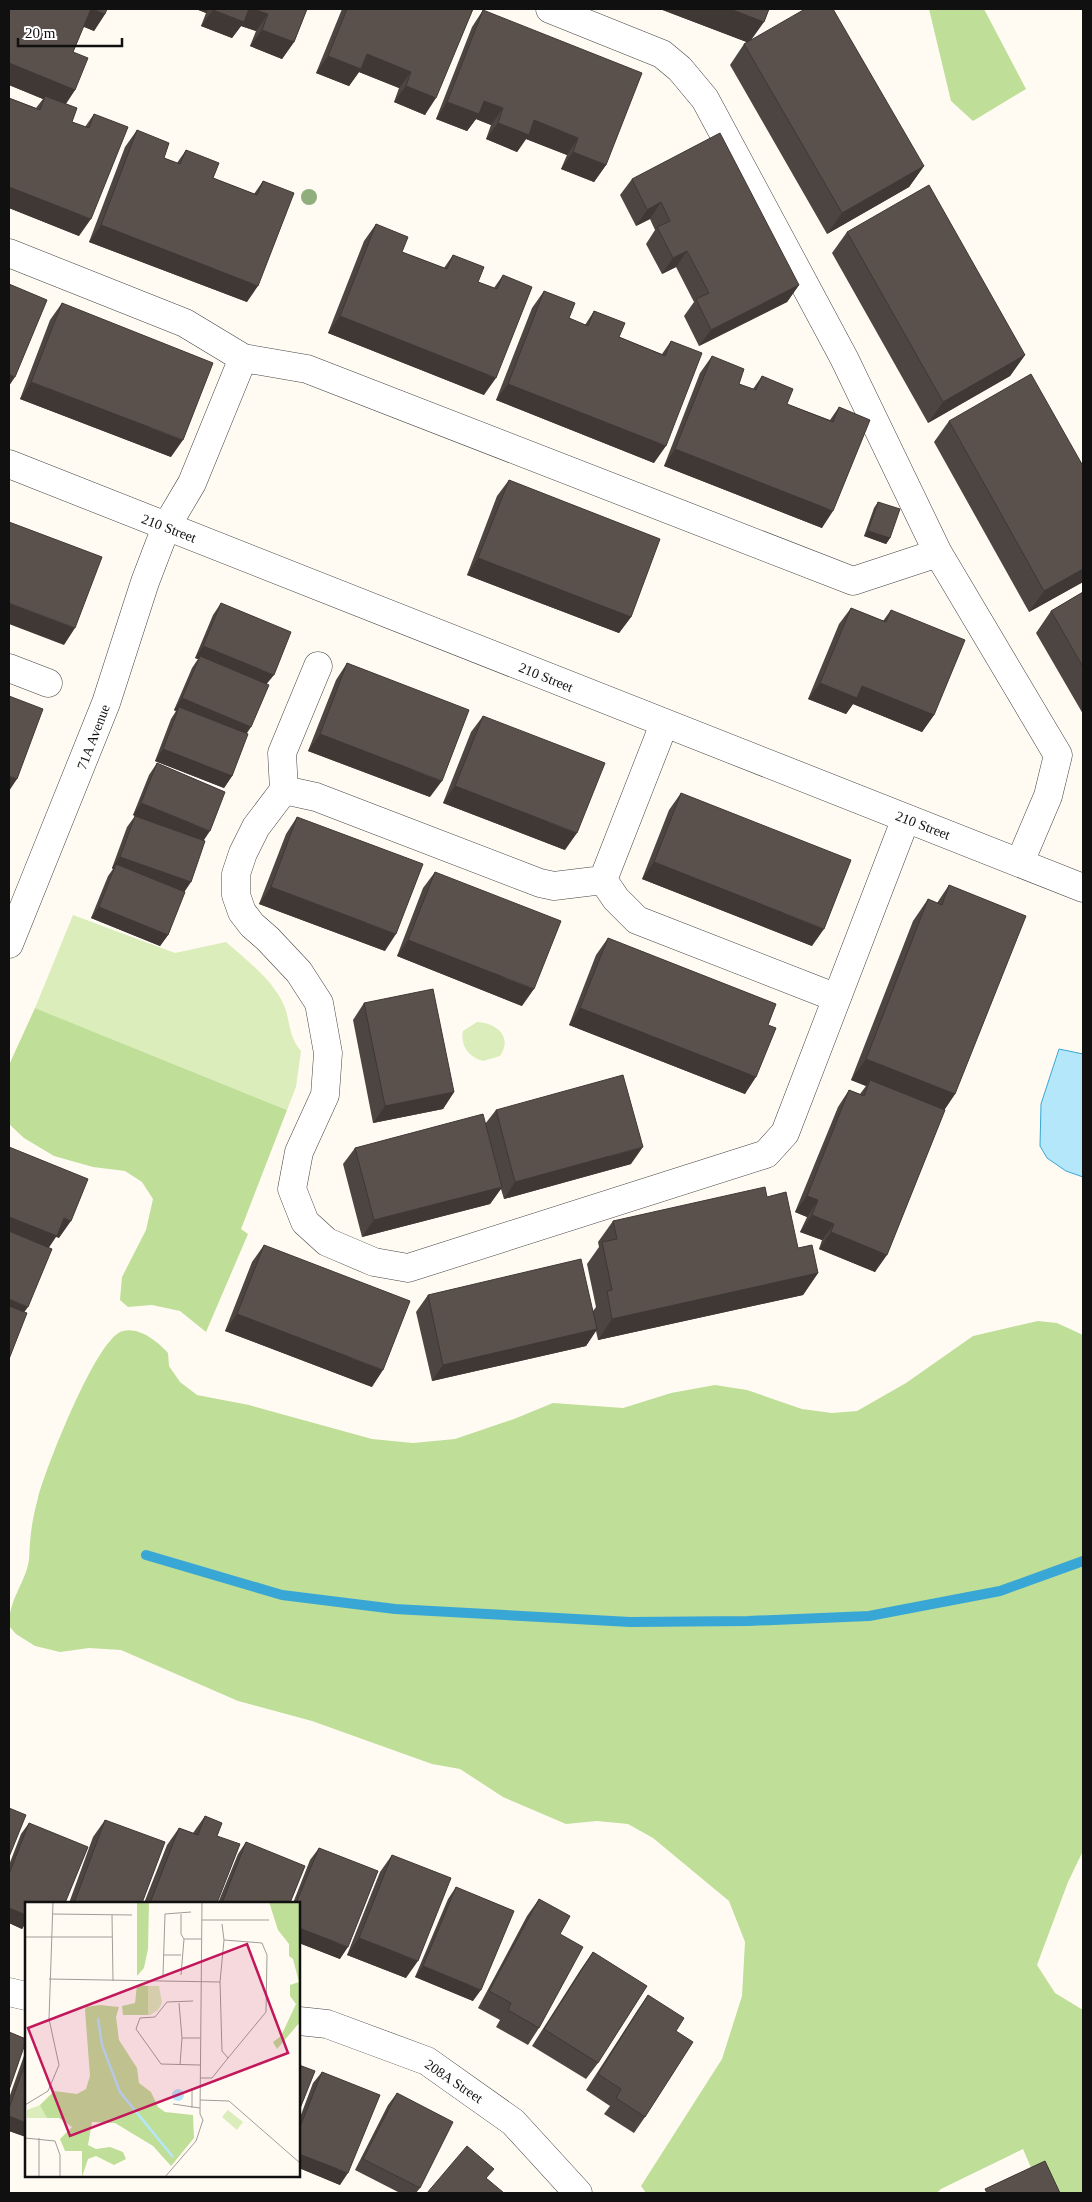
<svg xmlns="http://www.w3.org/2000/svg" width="1092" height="2202" font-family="Georgia,serif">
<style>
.green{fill:#daedba}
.forest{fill:#bfde98}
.water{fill:#b5e7fa;stroke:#38a7d5}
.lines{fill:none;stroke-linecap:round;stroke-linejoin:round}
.stream{stroke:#38a7d5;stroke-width:10}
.minor-casing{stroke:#434343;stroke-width:29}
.minor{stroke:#fff;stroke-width:28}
.tree{fill:#90ad7c}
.wall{fill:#4d4541}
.shaded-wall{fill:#3f3835}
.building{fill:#5a504c;stroke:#3f3835}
.labels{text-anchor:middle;stroke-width:5;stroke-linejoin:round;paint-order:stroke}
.street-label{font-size:14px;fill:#101010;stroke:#fff}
.inset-river{fill:none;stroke:#b5e7fa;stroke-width:2.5}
.inset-road{fill:none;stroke:#9f9d98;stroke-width:1}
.view{fill:#c2185b;fill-opacity:0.15;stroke:#c2185b;stroke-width:2.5}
.inset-edge{fill:none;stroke:#101010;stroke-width:2.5}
</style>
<rect width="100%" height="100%" fill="#fffbf3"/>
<path class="green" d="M73,915l102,38 51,-11c19,17 44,35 56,59 9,17 5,34 19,50l-5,36 -9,23 -252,-102z
M477,1022c20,1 36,15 23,34l-17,5c-14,-4 -23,-15 -20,-30z"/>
<path class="forest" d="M929,9h55l42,80 -53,32 -22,-20z
M35,1008l252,102 -46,119 7,5 -42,98 -26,-21 -28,-6 -24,2 -8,-7 2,-23 24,-47 7,-31 -11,-17 -17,-11 -32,-4 -39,-11 -30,-18 -15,-14v-59z
M1038,1321l19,2 26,12v516l-15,31 -31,83 18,28 28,17v183h-41l-19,-44 -82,40 -4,4h-291l-5,-7 81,-127 20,-63 3,-54 -16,-41 -76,-63 -25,-14 -31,-3 -31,3 -63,-27 -43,-28 -28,-5 -120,-43 -74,-20 -117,-51 -32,-2 -29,4 -25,-6 -19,-12 -7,-8c0,-26 13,-38 19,-61 2,-7 1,-15 2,-22 1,-15 4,-31 8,-45 7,-28 59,-162 85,-167 17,-4 35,11 45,22l1,13 11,16 17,13 52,10 123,34 41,4 42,-4 59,-20 39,-16 70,5 48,-15 44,-8 32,5 55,19 30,4 25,-2 49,-28 67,-47z"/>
<path class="water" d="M1059,1049l24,5v123l-17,-6 -19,-13 -7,-12 1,-42z"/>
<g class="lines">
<path class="stream" d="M146,1555l136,40 113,14 235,13 118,-1 121,-5 131,-25 83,-30"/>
<g class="minor-casing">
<path id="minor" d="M550,9l112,45 18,15 25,30 139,259 94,195
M9,253l176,70 58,35
M9,464l1074,424
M318,666l-36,87 2,37 -28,37 -13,26 -7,21v21l6,17 10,13 16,14 31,33 20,31 9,50 -3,42 -26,57 -7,37 13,33 22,20 47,20 34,6 358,-114 19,-21 121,-315
M9,668l39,15
M284,790l32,7 224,86 14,3 49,-6 13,19 21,21 200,78
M603,880l61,-156
M9,944l97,-241 39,-121 21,-55 26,-44 51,-125 64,11 546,212 85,-28 120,202 -10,41 -28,66
M9,1992l17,4
M299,2021l28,3 100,37 86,61 65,71"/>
</g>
<use href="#minor" class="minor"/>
</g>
<circle class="tree" cx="309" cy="197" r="8"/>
<path class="wall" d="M9,9l96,5 -11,17 -11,-5 -10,26 2,38 -9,14 6,18 13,5 9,-13 -15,122 -70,-28v-110l27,10 7,-9 -34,-14z
M196,9h111l-13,33 -12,17 -32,-13 6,-15 -15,-5 -9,12 -31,-12 5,-13z
M342,9h131l-48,106 -31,-13 5,-14 -40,-16 -10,14 -33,-13z
M660,9h109l-19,32 174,125 -15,21 -82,47 -97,-169 14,-21 3,-2z
M483,10l123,155 -12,17 -33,-13 6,-14 -41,-16 -9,13 -31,-13 5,-14 -15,-6 -9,12 -31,-12 36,-92z
M137,130l27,28 13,5 9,-13 27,28 41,16 9,-13 -16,121 -158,-60 36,-95z
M632,179l167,106 -12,17 -88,44 -15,-30 10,-14 -18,-35 -14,7 -16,-30 9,-14 -5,-11 -14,7 -16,-31z
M376,224l26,28 42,16 9,-13 25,27 16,6 9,-13 -19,120 -156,-62 36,-92z
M847,232l178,123 -15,21 -82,47 -96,-170z
M544,291l25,27 16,7 9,-14 25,26 43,17 9,-13 -17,122 -158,-63 36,-92z
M62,303l109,154 -151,-58 30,-79z
M712,356l27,28 14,5 9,-13 25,28 43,16 9,-13 -17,121 -158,-62 36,-93z
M949,421l134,45v116l-54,30 -95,-170z
M509,480l122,137 -12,16 -152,-58 30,-79z
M878,502l12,36 -4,6 -22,-8 10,-28z
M1083,592v122l-47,-81 15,-22z
M221,603l46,81 -21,50 -14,42 -8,12 -69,-27 16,-42 5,-8 -2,-1 18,-42 6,-9 -3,-1 18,-43z
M851,608l32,13 8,-11 43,105 -12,17 -69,-28 -7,10 -38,-15 31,-75z
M347,663l83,134 -122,-46 28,-71z
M483,716l82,134 -122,-47 28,-71z
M157,763l46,77 -35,95 -8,11 -69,-28 17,-42 5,-7 -1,-1 15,-41 8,-11 -2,-1 16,-40z
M681,793l131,153 -170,-67 27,-69z
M297,817l88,134 -126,-47 27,-70z
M435,872l87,134 -125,-50 26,-68z
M949,885l6,209 -11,16 -69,162 -56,-23 3,-9 -22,-8 7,-15 -12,-5 43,-105 11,-17 11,4 6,-8 -15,-6 62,-159 15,-22 9,4z
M608,938l160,87 -23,69 -176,-69 27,-70z
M364,1003l90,89 -11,17 -70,14 -20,-103z
M496,1110l135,54 -127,35 -3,-10 -11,15 -128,33 -19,-73 12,-16 130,-24z
M767,1197l31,51 20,25 -15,22 -205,45 -2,-9 -10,15 -154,35 -16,-69 12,-17 165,16 3,-4 -9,-43 12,-17 -1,-5 15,-21z
M264,1245l108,142 -147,-56 27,-69z
M205,1816l12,20v67h-73l23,-58 12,-17 14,5z
M105,1820l37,83h-73l24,-66z
M29,1823l-3,99 -4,7 -13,-6v-58l12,-31z
M246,1842l44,61h-72l20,-49z
M319,1848l21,111 -41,-16v-40h-6l17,-43z
M392,1855l14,123 -59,-23 33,-83z
M456,1887l17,114 -58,-24 33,-78z
M539,1899l21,35 -21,94 -11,17 -32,-18 4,-7 -22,-12 49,-92z
M593,1952l5,111 -12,16 -54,-33 49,-77z
M648,1995l28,36 -31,86 -11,16 -30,-19 6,-8 -24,-16 51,-79z
M26,2050v87l-17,-6v-33z
M322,2072l18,113 -41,-17v-48l14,-37z
M397,2093l23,95 -4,5h-16l-45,-23 33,-65z"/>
<path class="shaded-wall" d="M90,9h3l12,5 -11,17 -15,-6z
M196,9h13l-3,4z
M253,9l15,5 -12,17 -15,-5 -9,12 -31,-12 12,-16z
M660,9h70l34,13 -15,21z
M262,30l32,12 -12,17 -32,-13z
M367,54l44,18 -12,16 -40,-16 -10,14 -33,-13 12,-17z
M9,63l66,27 -12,17 -18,-11 -2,3 -34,-14z
M406,86l30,12 -11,17 -31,-13z
M484,101l19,7 -12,17 -15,-6 -9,12 -31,-12 11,-17z
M534,120l44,18 -11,17 -41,-16 -9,13 -31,-13 12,-16z
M573,152l33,13 -12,17 -33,-13z
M924,166l-15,21 -82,47 15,-21z
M9,187l82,32 -12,17 -70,-28z
M661,202l-11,17 -14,7 11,-16z
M101,225l157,61 -11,16 -158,-60z
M687,251l-11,16 -14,7 11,-16z
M799,285l-12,17 -88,44 12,-16z
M340,316l156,62 -12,17 -156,-62z
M1025,355l-15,21 -82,47 15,-21z
M9,374l6,3 -6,9z
M31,382l152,58 -12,17 -151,-58z
M508,384l158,62 -12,17 -158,-63z
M675,449l158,62 -11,17 -158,-62z
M868,531l22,7 -4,6 -22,-8z
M478,558l153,59 -12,16 -152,-58z
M1083,569v13l-54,30 15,-21z
M9,603l66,25 -11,17 -55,-21z
M203,646l71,29 -9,11 -65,-30 -2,3 -3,-1z
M820,683l42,3 72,29 -12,17 -69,-28 -7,10 -38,-15z
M182,698l69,29 -8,12 -64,-32 -3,4 -2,-1z
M320,734l122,47 -12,16 -122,-46z
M163,749l69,27 -8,12 -69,-27z
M9,776l8,3 -8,12z
M455,786l122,47 -12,17 -122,-47z
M141,803l69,28 -8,12 -69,-28z
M120,857l71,25 -8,12 -67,-30 -3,5 -1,-1z
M654,862l170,67 -12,17 -170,-67z
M271,887l125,47 -11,17 -126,-47z
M99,907l69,28 -8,11 -69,-28z
M408,940l126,49 -12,17 -125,-50z
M580,1008l176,69 -11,17 -176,-69z
M866,1059l89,35 -14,21 -71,-35 -4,6 -15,-6z
M454,1092l-11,17 -70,14 12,-17z
M643,1147l-12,17 -127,35 11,-17z
M502,1187l-12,17 -128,33 12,-17z
M807,1196l11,4 -11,17 -12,-5z
M812,1215l22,9 -12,16 -22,-8z
M9,1217l55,1 7,3 -12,17 -3,-1 -10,15 -37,-14z
M831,1232l56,23 -12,17 -56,-23z
M818,1273l-15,22 -205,45 14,-21z
M9,1299l19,8 -8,11 -11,-4z
M237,1314l146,56 -11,17 -147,-56z
M597,1329l-11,17 -154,35 11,-16z
M9,1908l17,7v7l-4,7 -13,-6z
M299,1928l49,19 -8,12 -41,-16z
M359,1938l59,23 -12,17 -59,-23z
M423,1966l58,24 -8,11 -58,-24z
M9,2116l17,7v14l-17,-6z
M299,2154l49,19 -8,12 -41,-17z"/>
<path class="building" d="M9,9h82l-18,43 15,6 -13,32 -66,-27z
M93,9h14l-2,5z
M213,9h36l-5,13 -31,-12z
M253,9h54l-13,33 -32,-12 6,-16z
M347,9h126l-37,89 -30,-12 5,-14 -44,-18 -6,15 -33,-13z
M730,9h39l-5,13z
M805,9h28l91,157 -82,47 -98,-169z
M483,10l159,63 -36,92 -33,-13 5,-14 -44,-18 -5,15 -31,-12 5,-15 -19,-7 -5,13 -32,-12z
M45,96l32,12 -5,14 17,6 5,-14 34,13 -37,92 -82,-32v-89l31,12z
M137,130l32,13 -5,15 16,6 6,-14 33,13 -6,15 44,17 6,-14 31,12 -36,93 -157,-61z
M720,133l79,152 -88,45 -15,-31 13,-6 -22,-42 -14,7 -16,-31 13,-6 -9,-19 -14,8 -15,-31z
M929,185l96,170 -82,47 -96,-170z
M376,224l32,13 -6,15 45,17 6,-14 31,12 -6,15 19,7 6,-14 29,12 -36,91 -156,-62z
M9,284l38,16 -32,77 -6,-3z
M544,291l31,12 -6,15 19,8 6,-15 31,12 -6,14 46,19 6,-15 31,12 -36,93 -158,-62z
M62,303l151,60 -30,77 -152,-58z
M712,356l32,13 -5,15 17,6 6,-14 31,13 -6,15 46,18 6,-15 31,13 -37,91 -158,-62z
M1031,374l52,92v103l-39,22 -95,-170z
M509,480l151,59 -29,78 -153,-59z
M878,502l22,7 -10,29 -22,-7z
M9,522l93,35 -27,71 -66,-25z
M1083,592v75l-32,-56z
M221,603l70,29 -17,43 -71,-29z
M851,608l35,14 5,-12 74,30 -31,75 -72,-29 -5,12 -37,-15z
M200,656l69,29 -18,42 -69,-29z
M347,663l122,47 -27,71 -122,-47z
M9,696l34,13 -26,70 -8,-3z
M179,707l69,27 -16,42 -69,-27z
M483,716l122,47 -28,70 -122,-47z
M157,763l68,29 -15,39 -69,-28z
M681,793l170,67 -27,69 -170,-67z
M135,816l70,25 -14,41 -71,-25z
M297,817l126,47 -27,70 -125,-47z
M116,864l69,28 -17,43 -69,-28z
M435,872l126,49 -27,68 -126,-49z
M949,885l77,31 -71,178 -89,-35 62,-160 14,6z
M608,938l168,66 -8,21 8,3 -20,49 -176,-69z
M433,989l21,103 -69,14 -21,-103z
M623,1075l20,72 -128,35 -19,-72z
M870,1080l75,30 -58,145 -56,-23 3,-8 -22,-9 6,-15 -11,-4 42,-106 15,6z
M483,1114l19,73 -128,33 -19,-72z
M9,1147l79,32 -17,42 -7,-3 -7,18 -48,-19z
M765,1187l2,10 19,-5 12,56 14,-3 6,28 -206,46 -5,-28 5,-1 -10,-48 15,-3 -4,-18z
M9,1231l43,18 -24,58 -19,-8z
M264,1245l146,56 -27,69 -146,-56z
M581,1259l16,70 -154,36 -15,-70z
M9,1306l18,7 -18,46z
M9,1808l17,7 -17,42z
M205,1816l17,7 -5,13 23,8 -23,59h-67l29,-75 19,7z
M105,1820l60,22 -23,61h-68z
M29,1823l59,24 -23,56h-39v12l-17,-7v-34z
M246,1842l59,24 -15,37h-68z
M319,1848l59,23 -30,76 -49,-19v-25h-3z
M392,1855l59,23 -33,83 -59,-23z
M456,1887l58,24 -33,79 -58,-24z
M539,1899l31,17 -10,18 23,13 -44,81 -31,-18 3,-7 -22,-12z
M593,1952l54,34 -49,77 -54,-34z
M648,1995l36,23 -8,13 17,11 -48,75 -29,-19 5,-9 -23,-15z
M9,2032l17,7v2l-17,49z
M26,2061v62l-17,-7v-8z
M299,2065l16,6 -16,40z
M322,2072l58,23 -32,78 -49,-19v-25z
M397,2093l56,29 -33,66 -57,-29z
M467,2146l27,23 -8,9 18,15h-77z
M1045,2161l15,32h-73l-2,-4z"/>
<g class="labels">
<g class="street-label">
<text transform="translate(169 528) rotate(21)" y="5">210 Street</text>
<text transform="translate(546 677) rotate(22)" y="5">210 Street</text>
<text transform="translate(93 737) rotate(-69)" y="5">71A Avenue</text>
<text transform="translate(923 825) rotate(21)" y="5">210 Street</text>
<text transform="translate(454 2081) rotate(34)" y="5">208A Street</text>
</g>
</g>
<g transform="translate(25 1902)">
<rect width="275" height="275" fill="#fffbf3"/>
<path d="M123,84h11l3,17 -4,7 -8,5h-2zM15,203l4,1 3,12h-20v-8zM203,208l15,12 -6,8 -15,-13z" fill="#daedba"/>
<path d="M112,0h12l-1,47 -4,19 -7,8zM244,0h31v120l-23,27 -4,-7 8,-6 15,-32 -6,-8v-11l9,-3 -6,-23 -4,-3v-12l-11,-14zM112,83l11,1v29h-25l-1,-9 13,-3zM75,103l19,2 -3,10 3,23 18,28 2,15 12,9 7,15 7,5 28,3 1,23 -23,28 -18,-20 -38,-23 -23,-1 -4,23 8,4 14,-2 13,5 3,7 -12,6 -18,-9 -8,3 -6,18v-26h-17l-5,-12 12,-12 -13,-9h-12l-7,-13 14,-14 23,3 9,-5 4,-13 -5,-66 1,-3z" fill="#bfde98"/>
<path d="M147 193a6 6 0 1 1 12 0a6 6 0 1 1-12 0Z" fill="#b5e7fa"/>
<path class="inset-river" d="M73,116l4,27 18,47 53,65"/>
<path class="inset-road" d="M28,12l79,1M87,13l1,66M177,18h67M197,22l2,16M0,35h87M159,37h17M139,53h17M138,73l2,-61 26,-2M156,73l3,-36 -3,-5v-20M24,77l171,3 2,69 6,7 -16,20h-12M195,80l4,-42 38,3 5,12 -1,57 -38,46M168,99l-26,1 -12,15 -15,1 -4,11 25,35 39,1M154,101l3,35 -2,27M157,136h18M175,198l29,1 71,62M148,202l27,4M0,203l23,-14 11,-26 -10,-46 4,-117M167,206v-20M0,236l30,3 5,14v22M14,275v-39M140,275l31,-36 7,-21 -3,-6 2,-212"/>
<path class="view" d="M222,42l41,109 -218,83 -42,-108z"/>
<rect width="275" height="275" class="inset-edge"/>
</g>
<rect width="1092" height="2202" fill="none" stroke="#101010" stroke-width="20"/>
<path d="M18 38v8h104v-8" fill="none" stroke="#101010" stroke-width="2.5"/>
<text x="25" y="38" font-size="15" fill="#101010" stroke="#ffffff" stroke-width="4" paint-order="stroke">20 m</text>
</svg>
